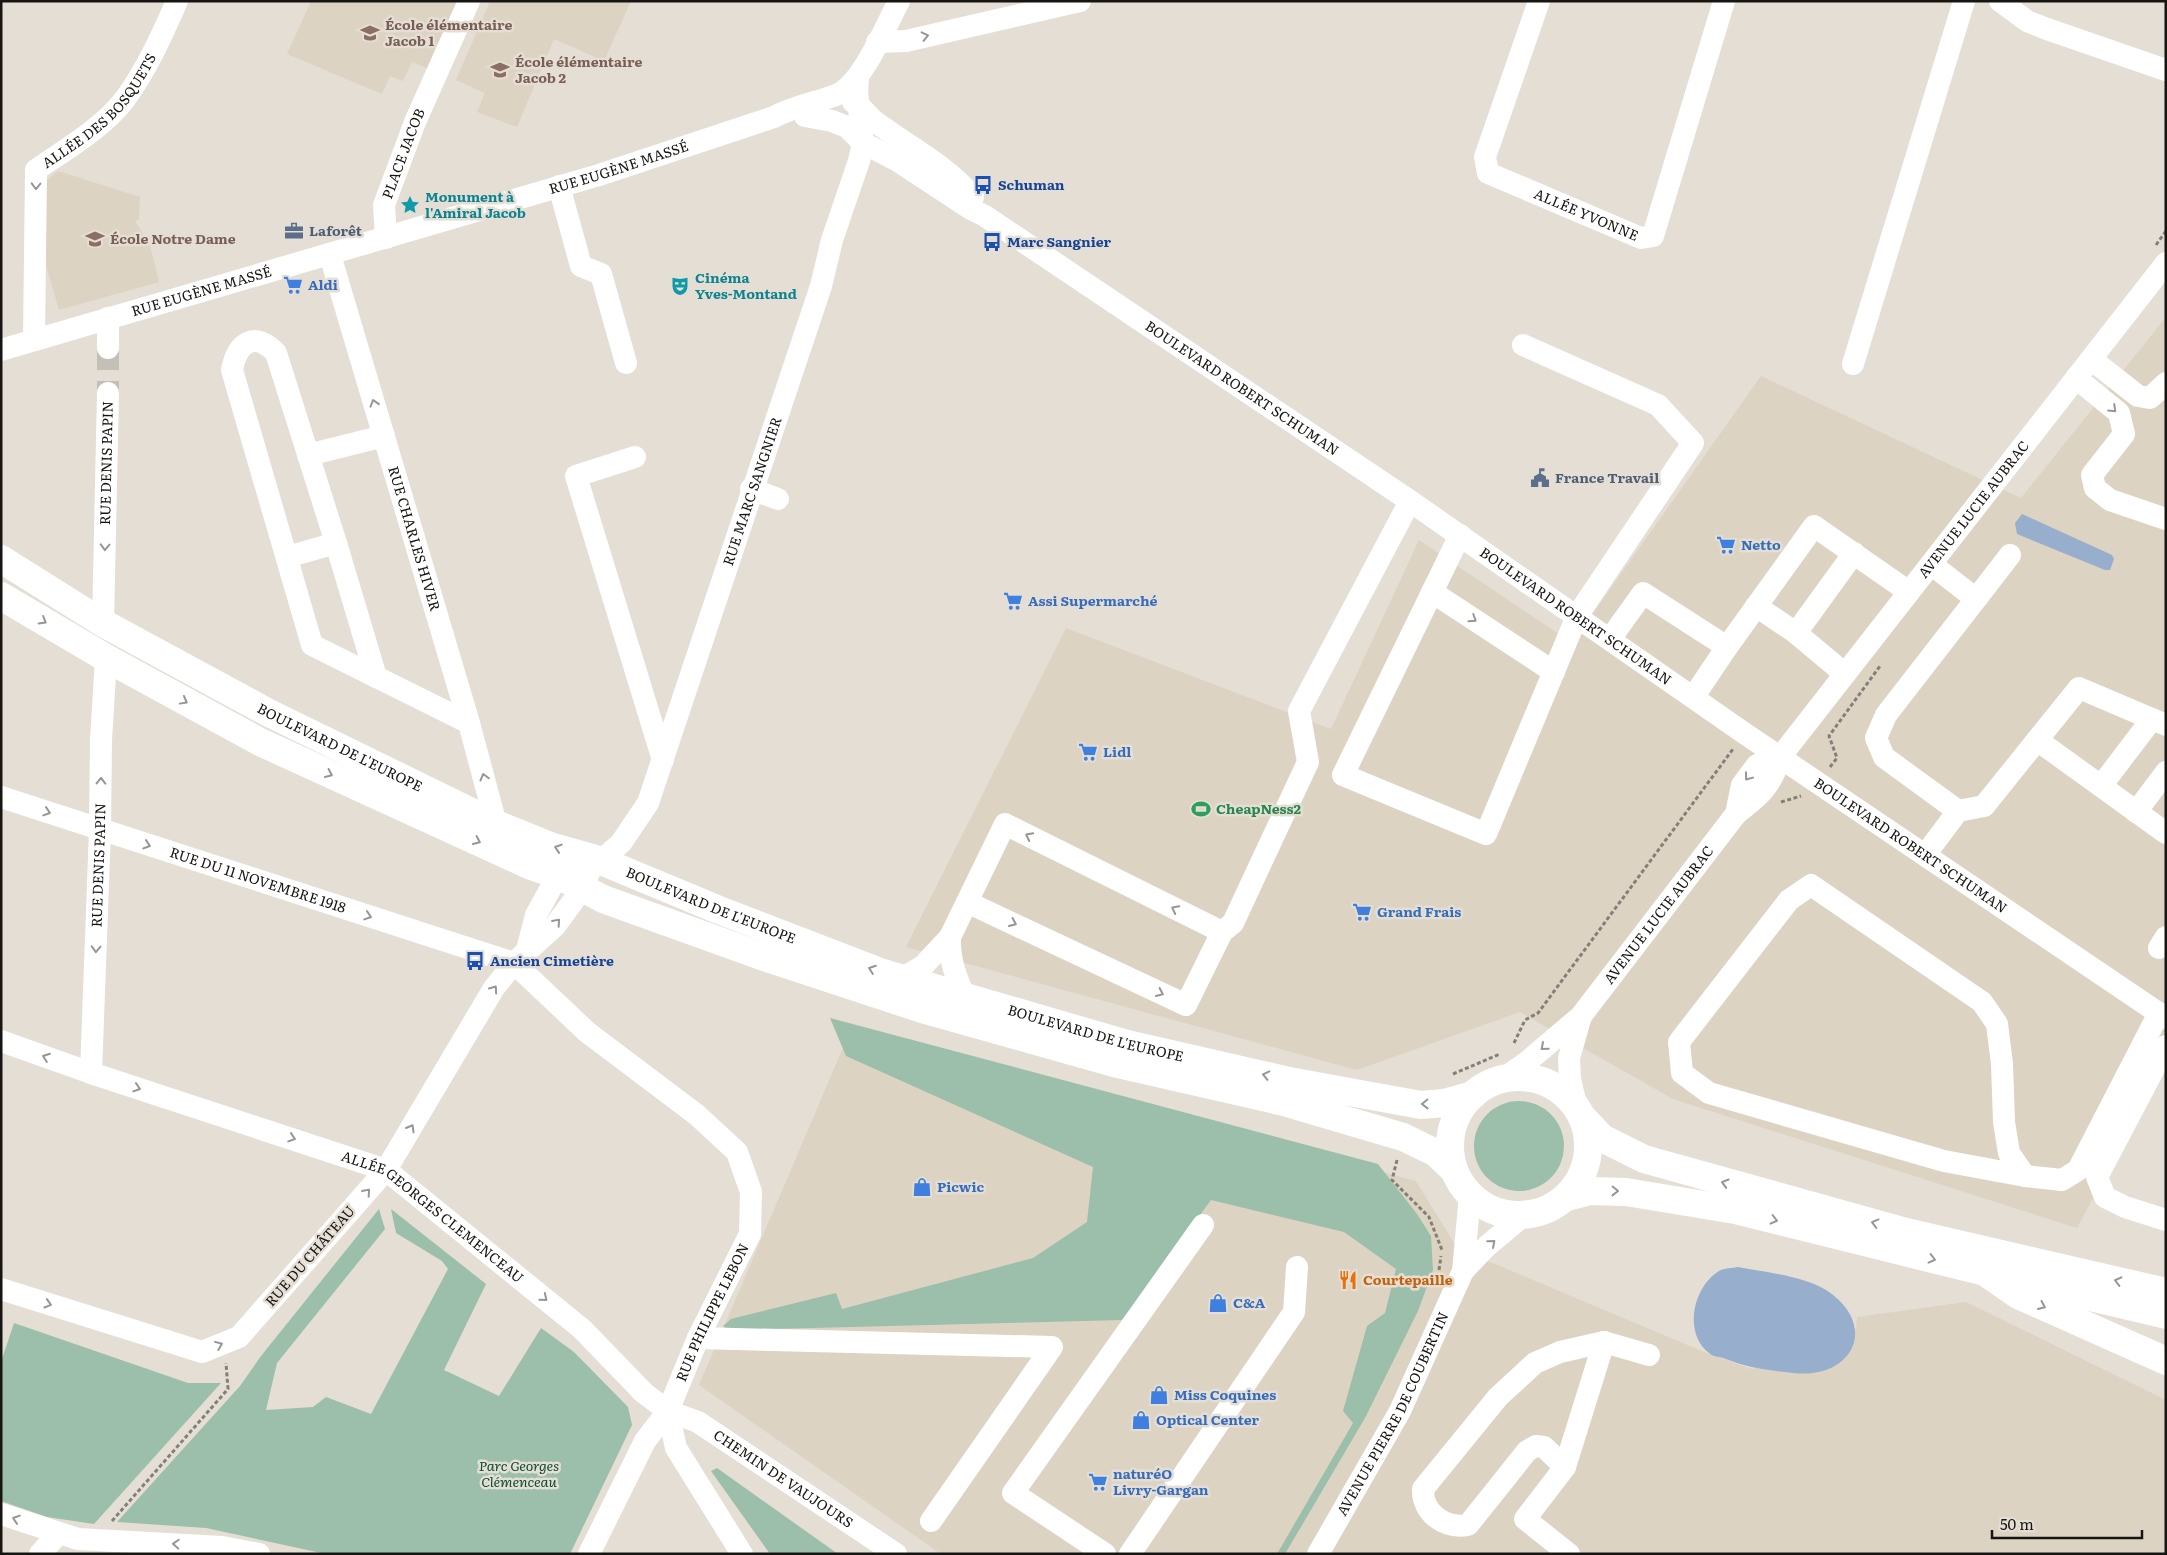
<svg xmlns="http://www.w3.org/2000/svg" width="2167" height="1555" font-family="Literata,serif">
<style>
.built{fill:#ddd3c2}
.green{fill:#9bbfaa}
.water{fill:#97aecc}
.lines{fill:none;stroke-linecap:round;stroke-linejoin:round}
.minor-tunnel{stroke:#c5c0b7;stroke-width:22;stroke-dasharray:22 11;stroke-linecap:butt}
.path{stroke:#848079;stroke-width:3;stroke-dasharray:4 2.5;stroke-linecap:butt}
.minor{stroke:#fff;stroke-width:22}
.major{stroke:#fff;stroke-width:28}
.highway{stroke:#fff;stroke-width:28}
.oneway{stroke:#979694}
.labels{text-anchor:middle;stroke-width:5;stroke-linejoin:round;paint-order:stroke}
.education-label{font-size:14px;font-weight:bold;fill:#785e54;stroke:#e4ded4;text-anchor:start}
.street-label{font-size:14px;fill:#171512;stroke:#e4ded4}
.transit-label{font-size:14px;font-weight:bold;fill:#164399;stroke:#e4ded4;text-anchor:start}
.culture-label{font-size:14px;font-weight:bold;fill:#0d838f;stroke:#e4ded4;text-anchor:start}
.service-label{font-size:14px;font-weight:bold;fill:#4e5e75;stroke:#e4ded4;text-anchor:start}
.shop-label{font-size:14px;font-weight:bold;fill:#366cbe;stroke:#e4ded4;text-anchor:start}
.leisure-label{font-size:14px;font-weight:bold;fill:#27864d;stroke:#e4ded4;text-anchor:start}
.food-label{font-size:14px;font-weight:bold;fill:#c56008;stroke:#e4ded4;text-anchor:start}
.park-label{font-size:14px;font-style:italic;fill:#0b4d30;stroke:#e4ded4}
</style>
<rect width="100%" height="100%" fill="#e4ded4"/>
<path class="built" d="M311,1h147l-30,68 -16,-7 -9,19 -13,-5 -8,18 -95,-40z
M490,1h141l-27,60 -50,-22 -37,88 -40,-15 8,-19 -29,-13z
M58,171l82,26 -1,23 -4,1 15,24 9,37 -100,28 -16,-55v-72z
M2166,317v745l-89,166 -404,-129 -153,-87 -163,58 -451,-123 160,-319 265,101 88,-189 153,103 189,-267 260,122z
M851,1029l565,152 41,67 252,106 43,15 104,-41 1,-11 109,-15 200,98v154h-1225l-242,-169z"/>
<path class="green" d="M830,1018l548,146 39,50 14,22 2,34 -15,41 -53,107 -80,136h-8l76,-131 -10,-12 24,-85 18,-13 11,-44 -52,-37 -133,-32 -89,120 -394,10 -5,-4 8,-7 105,-26 6,16 191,-51 54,-36 6,-55 -247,-111z
M1474 1146a45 45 0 1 1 90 0a45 45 0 1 1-90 0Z
M379,1209l6,20 -108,134 -11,47 47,-3 13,-10 45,17 77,-145 -6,-8 -46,-28 -5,-24 95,75 -42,86 55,26 42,-68 33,24 54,55 4,18 -62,129h-244l-120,-26 -89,-6 123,-136 21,-30z
M14,1323l174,60h33l-127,141 -47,-7 -46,-16v-139z
M717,1468l121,86h-68l-59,-83z"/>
<path class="water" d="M2022,514l90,41 2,4 -4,11h-5l-88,-36 -2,-11z
M1738,1267c26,5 66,9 88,23 54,35 27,90 -33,83 -27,-3 -45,-5 -70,-15 -5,-1 -11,-2 -14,-5 -26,-20 -16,-66 10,-82 5,-3 14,-3 19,-4z"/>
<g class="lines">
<path class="minor-tunnel" d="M108,348v45"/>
<path class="path" d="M2156,245l10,-14
M1830,767l7,-9 -8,-22 51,-70
M1781,802l20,-6
M1514,1043l11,-23 13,-7 195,-264
M1453,1074l47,-20
M1397,1160l-5,20 37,37 13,33
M1439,1270l2,-14
M112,1521l116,-132 -2,-26"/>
<g class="minor">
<path id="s1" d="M1539,1l-54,156 3,16 153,65 12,-2 71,-235"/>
<path d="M2000,1l27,20 20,8 119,41"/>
<path d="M877,42l29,-1 174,-40"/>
<path d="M853,102c9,4 13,12 20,18 34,26 72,44 100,77"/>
<path id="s2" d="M805,116l27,5 15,6 16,16 35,18 73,48 14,7 425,285 334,232 422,285"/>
<path d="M559,186l22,80 20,8 25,89"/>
<path id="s3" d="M386,238l-2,-33 31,-83 54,-121"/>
<path id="s4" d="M330,255l139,468 27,101"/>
<path id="s5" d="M34,340l2,-170c30,-21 67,-42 89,-71 22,-30 37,-64 52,-98"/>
<path d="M108,348v-30"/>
<path id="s6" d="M1,350l598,-175 175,-58c20,-11 41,-14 62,-22 26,-10 49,-68 63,-94"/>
<path d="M2091,359l47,37 12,2 16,-15"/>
<path d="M1853,364l111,-363"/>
<path d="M2076,378l43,35 5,21 -32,41 3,13 15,12 56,19"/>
<path d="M308,455l76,-19"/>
<path d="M635,457l-59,19 87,284"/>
<path d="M751,489l27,10"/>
<path d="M1460,535l-117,240 143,59 91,-218 116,-173 -35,-38 -135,-60"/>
<path d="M336,543l-60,-190c-22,-23 -39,-10 -44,17l80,275 157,78"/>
<path d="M287,557l49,-14 40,134"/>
<path d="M1931,564l45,35 34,-44"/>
<path d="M1432,592l122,80"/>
<path d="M1976,599l-90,116 -10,23 8,19 74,54 26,-5 95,-118 87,37"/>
<path d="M1756,606l40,27 49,41"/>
<path id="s7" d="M103,623l5,-230"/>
<path d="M1796,633l58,-80"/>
<path d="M1610,639l33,-46 84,54 87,-121 95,66"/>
<path d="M1694,696l33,-49"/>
<path d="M2037,740l129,93"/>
<path d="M2101,786l51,-67"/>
<path id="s8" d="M1,797l513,166 -20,25 -108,182 -147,167 -37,15 -201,-63"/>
<path d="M2136,812l30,-40"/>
<path d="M1736,814l6,-29 15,-20 24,-9"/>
<path d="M1925,855l33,-44"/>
<path d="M1222,932l11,-9 75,-161 -9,-51 111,-210"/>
<path d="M950,937l55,-113 217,108 -36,73 -217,-102"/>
<path d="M2159,948l7,-11"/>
<path d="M527,950l9,-35 22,-40 17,-3"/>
<path d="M901,979l22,-13 27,-29c-1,23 6,40 15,61"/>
<path id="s9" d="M1,1041l90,32 295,97 196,159 62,64 24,18 30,11 198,132"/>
<path d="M2166,1046l-69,131 8,20 20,10 41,13"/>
<path id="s10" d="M91,1073l9,-243 1,-90 5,-82"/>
<path id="s11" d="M1501,1080l26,-18 54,-46 155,-202c25,-19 35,-28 45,-58l385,-493"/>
<path d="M1577,1109l-7,-30 -1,-21 12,-42"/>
<path d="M2025,1176l-81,-15 -235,-68 -27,-20 -3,-31 110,-142 22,-15 171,117 15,22 5,40 2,58 5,31 16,23 37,4 16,-10 81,-157"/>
<path d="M1463,1271l24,-25 36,-30"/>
<path d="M698,1338l354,9 -121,174"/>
<path d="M668,1411l8,37 66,106"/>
<path d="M1565,1467l39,-125"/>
<path d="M1,1514l77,25 144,8 37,7"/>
<path d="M40,1554l19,-21"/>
<path id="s12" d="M589,1554l56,-113 23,-30 30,-73 52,-104 1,-42 -14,-40 -40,-37 -110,-83 -73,-69 41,-37 27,-37 8,-19 31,-27 27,-40 173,-517 11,-46 27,-79 4,-18 -6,-50 1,-15"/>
<path d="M1105,1554l-92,-61 190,-268"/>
<path d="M1130,1554l164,-242 3,-45"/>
<path id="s13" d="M1318,1554l82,-143 63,-140 7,-76"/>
<path d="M1569,1554l-44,-35 40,-52 -21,-20 -8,-1 -9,5 -59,74c-23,4 -46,-12 -45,-36l75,-92 37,-34 25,-11 44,-10 45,13"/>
</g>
<g class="major">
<path id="s14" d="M1,559l102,64 166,90 227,111 54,22 49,14 120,50 164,63 244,71 162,37 132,24 23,-2 29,-8"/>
<path d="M1,596l105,62 154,84 271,124 27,9 45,24 164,59 155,51 192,54 170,39 119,35 33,16 18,17"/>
<circle cx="1519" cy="1146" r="69"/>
<path d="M1567,1197l24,-6 35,1 109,18 250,62 33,23 148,66"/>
</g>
<path class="highway" d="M1582,1117l20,21 42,21 262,73 260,60
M1985,1272l181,43"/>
</g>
<defs><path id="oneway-chevron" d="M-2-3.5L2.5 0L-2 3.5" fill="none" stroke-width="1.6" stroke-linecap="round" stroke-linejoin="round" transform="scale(1.25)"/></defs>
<g class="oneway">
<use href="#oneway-chevron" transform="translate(925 36) rotate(-13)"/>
<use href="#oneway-chevron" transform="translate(36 186) rotate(91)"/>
<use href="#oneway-chevron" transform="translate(374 403) rotate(-107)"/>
<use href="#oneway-chevron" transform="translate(2113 409) rotate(44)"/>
<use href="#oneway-chevron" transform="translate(105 547) rotate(92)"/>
<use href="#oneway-chevron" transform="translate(1473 619) rotate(33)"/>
<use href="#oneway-chevron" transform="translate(43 621) rotate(31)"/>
<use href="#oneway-chevron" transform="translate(184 701) rotate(29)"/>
<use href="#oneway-chevron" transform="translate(329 774) rotate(25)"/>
<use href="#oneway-chevron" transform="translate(484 777) rotate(-105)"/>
<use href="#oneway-chevron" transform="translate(1748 777) rotate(127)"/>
<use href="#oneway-chevron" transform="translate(101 781) rotate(-89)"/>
<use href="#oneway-chevron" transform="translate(47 812) rotate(18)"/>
<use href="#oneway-chevron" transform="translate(1029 836) rotate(-153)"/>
<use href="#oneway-chevron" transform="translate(477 841) rotate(25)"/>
<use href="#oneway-chevron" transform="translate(147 845) rotate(18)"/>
<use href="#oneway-chevron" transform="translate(558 848) rotate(-162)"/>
<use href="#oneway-chevron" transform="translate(1175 909) rotate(-153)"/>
<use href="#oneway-chevron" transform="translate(368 916) rotate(18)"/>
<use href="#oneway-chevron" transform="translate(557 922) rotate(-49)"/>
<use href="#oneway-chevron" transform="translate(1013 923) rotate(25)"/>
<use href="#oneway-chevron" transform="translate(96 949) rotate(92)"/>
<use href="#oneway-chevron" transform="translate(872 969) rotate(-160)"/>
<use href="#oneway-chevron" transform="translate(494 989) rotate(-55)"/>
<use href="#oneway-chevron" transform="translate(1160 993) rotate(25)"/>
<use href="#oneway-chevron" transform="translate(1544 1047) rotate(139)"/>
<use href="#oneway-chevron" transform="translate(46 1057) rotate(-160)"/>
<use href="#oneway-chevron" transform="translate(1266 1075) rotate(-167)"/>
<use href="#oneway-chevron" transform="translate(137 1088) rotate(18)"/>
<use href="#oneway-chevron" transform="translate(1425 1104) rotate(179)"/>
<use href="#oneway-chevron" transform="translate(411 1128) rotate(-60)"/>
<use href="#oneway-chevron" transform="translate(292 1138) rotate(18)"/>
<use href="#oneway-chevron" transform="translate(1725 1183) rotate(-164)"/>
<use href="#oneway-chevron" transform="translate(1615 1191) rotate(1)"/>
<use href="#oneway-chevron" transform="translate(367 1192) rotate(-49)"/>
<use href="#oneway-chevron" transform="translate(1774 1220) rotate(14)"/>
<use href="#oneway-chevron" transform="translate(1875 1223) rotate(-165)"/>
<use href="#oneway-chevron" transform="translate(1492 1243) rotate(-41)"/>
<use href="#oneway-chevron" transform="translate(1932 1259) rotate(14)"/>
<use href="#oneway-chevron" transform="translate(2118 1281) rotate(-166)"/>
<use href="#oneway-chevron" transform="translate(544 1298) rotate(39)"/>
<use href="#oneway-chevron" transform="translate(48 1304) rotate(17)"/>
<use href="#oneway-chevron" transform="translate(2042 1306) rotate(24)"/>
<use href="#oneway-chevron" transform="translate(219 1345) rotate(-22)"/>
<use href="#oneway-chevron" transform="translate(16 1519) rotate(-162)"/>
<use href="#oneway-chevron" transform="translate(176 1544) rotate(-177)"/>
</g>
<defs>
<g id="school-bare" transform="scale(1.5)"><path d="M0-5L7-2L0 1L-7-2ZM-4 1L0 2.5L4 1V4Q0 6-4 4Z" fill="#8d6e63" stroke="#e4ded4" stroke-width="2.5" paint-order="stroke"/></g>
<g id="bus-bare" transform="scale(1.5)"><path d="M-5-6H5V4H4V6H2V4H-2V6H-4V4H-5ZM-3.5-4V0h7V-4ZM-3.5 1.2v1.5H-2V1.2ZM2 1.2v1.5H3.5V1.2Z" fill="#1a4fb4" stroke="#e4ded4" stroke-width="2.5" paint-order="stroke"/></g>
<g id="sight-bare" transform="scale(1.5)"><path d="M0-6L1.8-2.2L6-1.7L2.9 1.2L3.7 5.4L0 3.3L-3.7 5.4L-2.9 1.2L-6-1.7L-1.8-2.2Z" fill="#0f9aa8" stroke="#e4ded4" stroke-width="2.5" paint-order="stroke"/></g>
<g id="office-bare" transform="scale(1.5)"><path d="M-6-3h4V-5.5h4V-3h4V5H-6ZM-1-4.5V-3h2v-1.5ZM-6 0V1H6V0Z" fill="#5c6f8a" stroke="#e4ded4" stroke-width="2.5" paint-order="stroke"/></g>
<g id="supermarket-bare" transform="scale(1.5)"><path d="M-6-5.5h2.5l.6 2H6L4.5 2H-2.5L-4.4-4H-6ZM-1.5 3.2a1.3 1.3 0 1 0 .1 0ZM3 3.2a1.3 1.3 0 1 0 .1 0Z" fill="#3f7fe0" stroke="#e4ded4" stroke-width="2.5" paint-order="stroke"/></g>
<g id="theatre-bare" transform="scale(1.5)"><path d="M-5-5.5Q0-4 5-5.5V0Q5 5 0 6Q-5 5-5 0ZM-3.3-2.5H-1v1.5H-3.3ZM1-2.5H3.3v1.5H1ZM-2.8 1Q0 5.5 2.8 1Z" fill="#0f9aa8" stroke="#e4ded4" stroke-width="2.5" paint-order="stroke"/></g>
<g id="civic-bare" transform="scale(1.5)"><path d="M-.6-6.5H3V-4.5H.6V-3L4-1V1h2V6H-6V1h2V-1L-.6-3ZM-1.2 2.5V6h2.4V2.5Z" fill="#5c6f8a" stroke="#e4ded4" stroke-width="2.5" paint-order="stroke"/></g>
<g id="stadium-bare" transform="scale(1.5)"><path d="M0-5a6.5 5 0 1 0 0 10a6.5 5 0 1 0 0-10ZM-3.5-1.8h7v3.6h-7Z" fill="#2e9e5b" stroke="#e4ded4" stroke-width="2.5" paint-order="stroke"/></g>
<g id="shop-bare" transform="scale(1.5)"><path d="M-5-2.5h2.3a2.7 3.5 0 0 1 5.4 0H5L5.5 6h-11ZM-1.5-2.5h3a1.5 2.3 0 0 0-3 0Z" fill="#3f7fe0" stroke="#e4ded4" stroke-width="2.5" paint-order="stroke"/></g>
<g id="restaurant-bare" transform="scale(1.5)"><path d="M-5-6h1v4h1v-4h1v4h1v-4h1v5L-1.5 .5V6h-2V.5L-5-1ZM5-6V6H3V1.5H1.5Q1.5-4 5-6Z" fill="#e8710a" stroke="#e4ded4" stroke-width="2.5" paint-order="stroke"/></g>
</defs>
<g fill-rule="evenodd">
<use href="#school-bare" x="370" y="33"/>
<use href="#school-bare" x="500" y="70"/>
<use href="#bus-bare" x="983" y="185"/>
<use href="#sight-bare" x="410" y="205"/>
<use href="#office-bare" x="294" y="231"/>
<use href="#school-bare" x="95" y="239"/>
<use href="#bus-bare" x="992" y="242"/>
<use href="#supermarket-bare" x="293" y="285"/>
<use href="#theatre-bare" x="680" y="286"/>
<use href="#civic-bare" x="1540" y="478"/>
<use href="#supermarket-bare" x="1726" y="545"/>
<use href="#supermarket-bare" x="1013" y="601"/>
<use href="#supermarket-bare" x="1088" y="752"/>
<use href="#stadium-bare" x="1201" y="809"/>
<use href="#supermarket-bare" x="1362" y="912"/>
<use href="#bus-bare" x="475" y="961"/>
<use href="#shop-bare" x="922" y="1187"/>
<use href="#restaurant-bare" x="1348" y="1280"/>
<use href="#shop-bare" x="1218" y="1303"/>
<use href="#shop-bare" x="1159" y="1395"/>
<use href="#shop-bare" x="1141" y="1420"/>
<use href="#supermarket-bare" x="1098" y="1482"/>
</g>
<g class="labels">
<g class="education-label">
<text x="385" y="30">École élémentaire<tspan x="385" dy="16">Jacob 1</tspan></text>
<text x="515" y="67">École élémentaire<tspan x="515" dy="16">Jacob 2</tspan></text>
<text x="110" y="244">École Notre Dame</text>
</g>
<g class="street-label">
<text dy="5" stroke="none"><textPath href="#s5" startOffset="258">ALLÉE DES BOSQUETS</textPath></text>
<text dy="5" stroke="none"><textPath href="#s3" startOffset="88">PLACE JACOB</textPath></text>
<text dy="5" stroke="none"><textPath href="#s6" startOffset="644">RUE EUGÈNE MASSÉ</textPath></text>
<text dy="5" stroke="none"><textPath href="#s1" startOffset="288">ALLÉE YVONNE</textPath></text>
<text dy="5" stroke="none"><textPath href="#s6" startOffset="209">RUE EUGÈNE MASSÉ</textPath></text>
<text dy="5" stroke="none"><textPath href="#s2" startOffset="518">BOULEVARD ROBERT SCHUMAN</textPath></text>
<text dy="5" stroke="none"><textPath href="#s7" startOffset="160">RUE DENIS PAPIN</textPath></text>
<text dy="5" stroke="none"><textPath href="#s12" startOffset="1276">RUE MARC SANGNIER</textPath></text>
<text dy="5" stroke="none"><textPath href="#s11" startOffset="745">AVENUE LUCIE AUBRAC</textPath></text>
<text dy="5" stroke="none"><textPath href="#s4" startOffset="296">RUE CHARLES HIVER</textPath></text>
<text dy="5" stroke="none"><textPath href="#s2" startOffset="922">BOULEVARD ROBERT SCHUMAN</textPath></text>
<text dy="5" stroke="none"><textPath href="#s14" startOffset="388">BOULEVARD DE L'EUROPE</textPath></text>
<text dy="5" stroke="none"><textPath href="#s2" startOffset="1328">BOULEVARD ROBERT SCHUMAN</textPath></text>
<text dy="5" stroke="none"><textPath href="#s10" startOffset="208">RUE DENIS PAPIN</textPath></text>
<text dy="5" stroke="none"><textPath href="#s8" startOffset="270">RUE DU 11 NOVEMBRE 1918</textPath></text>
<text dy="5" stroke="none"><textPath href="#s14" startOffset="792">BOULEVARD DE L'EUROPE</textPath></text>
<text dy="5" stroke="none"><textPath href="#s11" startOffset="230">AVENUE LUCIE AUBRAC</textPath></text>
<text dy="5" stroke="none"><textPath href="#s14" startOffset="1198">BOULEVARD DE L'EUROPE</textPath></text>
<text dy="5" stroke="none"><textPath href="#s9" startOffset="470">ALLÉE GEORGES CLEMENCEAU</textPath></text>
<text transform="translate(310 1256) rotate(-49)" y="5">RUE DU CHÂTEAU</text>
<text dy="5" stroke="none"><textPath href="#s12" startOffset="272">RUE PHILIPPE LEBON</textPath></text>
<text dy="5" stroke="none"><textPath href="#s13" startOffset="159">AVENUE PIERRE DE COUBERTIN</textPath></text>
<text dy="5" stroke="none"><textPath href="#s9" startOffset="912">CHEMIN DE VAUJOURS</textPath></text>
</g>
<g class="transit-label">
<text x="998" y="190">Schuman</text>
<text x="1007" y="247">Marc Sangnier</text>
<text x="490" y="966">Ancien Cimetière</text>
</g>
<g class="culture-label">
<text x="425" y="202">Monument à<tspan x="425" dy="16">l'Amiral Jacob</tspan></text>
<text x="695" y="283">Cinéma<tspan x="695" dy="16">Yves-Montand</tspan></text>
</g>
<g class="service-label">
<text x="309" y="236">Laforêt</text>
<text x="1555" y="483">France Travail</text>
</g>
<g class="shop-label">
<text x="308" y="290">Aldi</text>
<text x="1741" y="550">Netto</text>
<text x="1028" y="606">Assi Supermarché</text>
<text x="1103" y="757">Lidl</text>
<text x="1377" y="917">Grand Frais</text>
<text x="937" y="1192">Picwic</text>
<text x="1233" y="1308">C&amp;A</text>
<text x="1174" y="1400">Miss Coquines</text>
<text x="1156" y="1425">Optical Center</text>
<text x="1113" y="1479">naturéO<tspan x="1113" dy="16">Livry-Gargan</tspan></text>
</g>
<g class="leisure-label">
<text x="1216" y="814">CheapNess2</text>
</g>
<g class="food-label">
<text x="1363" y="1285">Courtepaille</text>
</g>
<g class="park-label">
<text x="519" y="1471">Parc Georges<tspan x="519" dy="16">Clémenceau</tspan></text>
</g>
</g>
<rect width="2167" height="1555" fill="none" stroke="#171512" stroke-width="5"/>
<path d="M1992 1530v8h150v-8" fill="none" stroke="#171512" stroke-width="2.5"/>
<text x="2000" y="1530" font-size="15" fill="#171512" stroke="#e4ded4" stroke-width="4" paint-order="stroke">50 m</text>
</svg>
